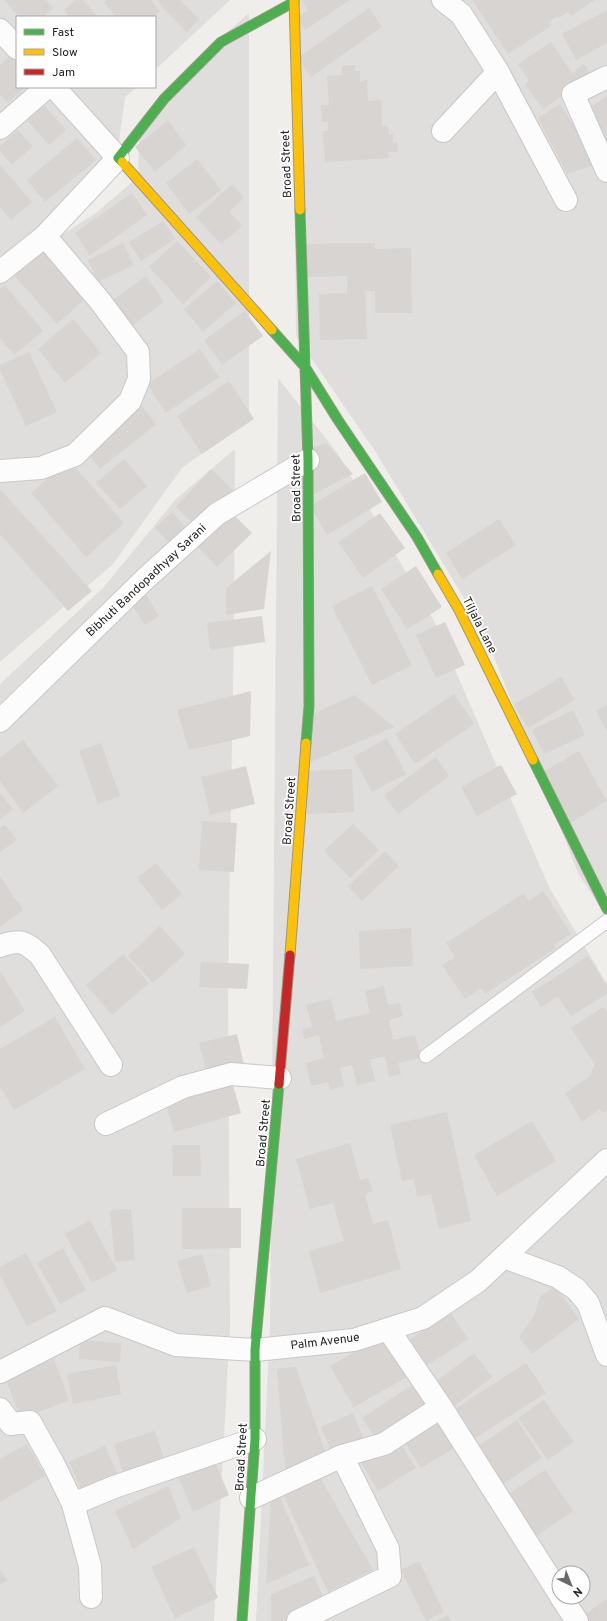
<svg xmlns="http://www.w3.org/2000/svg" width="607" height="1621" font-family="Overpass,sans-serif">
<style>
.residential{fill:#dfdedc;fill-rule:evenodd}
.building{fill:#d7d4d2}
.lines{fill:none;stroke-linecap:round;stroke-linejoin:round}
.lane-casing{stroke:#c9c8c7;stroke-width:15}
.street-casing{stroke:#c9c8c7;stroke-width:24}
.fast-casing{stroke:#999a82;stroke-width:11}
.slow-casing{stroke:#999a82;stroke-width:11}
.jam-casing{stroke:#999a82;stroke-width:11}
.lane{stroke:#fdfcfc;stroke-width:13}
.street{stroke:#fdfcfc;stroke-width:22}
.fast{stroke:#4caf50;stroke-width:9}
.slow{stroke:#ffc107;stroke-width:9}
.jam{stroke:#c62828;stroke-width:9}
.labels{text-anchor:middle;stroke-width:3.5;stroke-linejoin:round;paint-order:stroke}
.street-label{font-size:12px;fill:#222;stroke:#fff}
</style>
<rect width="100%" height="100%" fill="#f0eeeb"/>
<path class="residential" d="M0,0h230l-75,70v-53h-138v70h120l-12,10 -11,82 -82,54 -32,26z
M293,0h314v918l-29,-45 -94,-242 -109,-180 -79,-115z
M249,13v406l-67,49 -69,96 -113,98v-385l14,-12 82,-52 42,-36 2,-54 48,-56z
M278,378l60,76 96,167 115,266 58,97v637h-351l14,-292zM559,1573h24v24h-24z
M235,449l-1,177 -6,352 2,350 -16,293h-214v-937l103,-96 73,-89z"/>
<path class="building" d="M4,0h42l7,8 -10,9h-24z
M75,0h8l15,17h-28l-6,-7z
M107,0h44l9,11 -7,6h-37l-12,-15z
M158,0h23l-1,1 19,18 -12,13 -23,-23z
M302,0h48l-45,30 -9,-12 12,-8z
M472,0h123l-24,16 -3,-4 -9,6 -2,-2 -8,6 2,4 -43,28z
M369,8l13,19 -71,50 -13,-19z
M607,10v33l-31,17 -14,-26z
M551,42l21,31 12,-9 8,12 -49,33 -18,-25 4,-3 -11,-17z
M10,56l7,8v23h9l-18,16 -8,-8v-30z
M355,65v6h5v10l7,-1 1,21 13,-1 1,26h6l1,9 4,-1v9l4,-1 1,10h-10l1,6 -64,4 -2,-31h5v-9h-6l-1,-17h8l-2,-29 15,-1v-9z
M607,96v49l-22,-34z
M560,104l40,59 -33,11 -29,-56z
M44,105l22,25 -17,15 -22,-25z
M168,120l18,25 -31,27 -20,-25z
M18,130l15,16 -21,19 -12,-14v-5z
M77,138l19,22 -51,42 -18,-22z
M197,159l24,31 -32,24 -23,-31z
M0,165l32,37 -21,18 -11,-13z
M232,184l12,14 -15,14 13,14 -21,18 -25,-27z
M132,193l15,22 -57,40 -15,-22z
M163,221l12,18 -34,22 -12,-19z
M177,241l34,36 -28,27 -34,-37z
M123,243l11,22 -36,17 -10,-22z
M375,243v6l36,-1 1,65h-37v-22h-10l2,48 -47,1 -1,-46 28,-1v-17l-40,1 -1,-33z
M43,249l43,49 -29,26 -43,-49z
M146,276l18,26 -35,26 -19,-26z
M217,281l19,22 -33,29 -19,-23z
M5,285l38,46 -29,24 -14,-17v-49z
M245,311l18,25 -41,29 -18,-25z
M73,319l28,34 -36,30 -27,-34z
M200,349l19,28 -53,36 -19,-29z
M29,352l28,60 -31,14 -26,-56v-5z
M229,381l25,38 -52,35 -25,-38z
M142,406l14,18 -56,45 -14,-18z
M326,443l27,31 -43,22 -1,-47z
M124,459l23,27 -27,23 -24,-26z
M69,460l55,63 -38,34 -55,-64z
M211,469l22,21 -35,38 -22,-21z
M365,473l17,29 -55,33 -17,-29z
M0,489l92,102 -24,20 -68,-77z
M172,512l19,21 -16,16 -20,-21z
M231,512l21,21 -35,34 -21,-22z
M380,513l25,35 -42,30 -25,-36z
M499,519l17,26 -54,34 -16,-26z
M271,551l-7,58 -38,6v-27z
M416,566l26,41 -35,22 -26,-40z
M372,586l40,79 -40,20 -40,-79z
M143,590l16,26 -14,9 -17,-26z
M262,616l3,26 -55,8 -3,-27z
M445,622l20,43 -29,13 -20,-43z
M561,677l14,23 -47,28 -14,-23z
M251,691l-1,45 -61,14 -12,-40z
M454,694l20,30 -59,40 -20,-30z
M355,695l39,32 -83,35 -1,-47z
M607,705v26l-11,-20z
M573,710l12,25 -41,19 -12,-24z
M387,738l19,36 -34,18 -19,-35z
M23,740l35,46 -35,27 -23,-32v-23z
M101,743l19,53 -22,8 -19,-53z
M579,751l28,50 -37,22 -29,-50z
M436,757l13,19 -51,38 -14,-19z
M501,765l16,29 -40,22 -16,-29z
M246,766l9,38 -45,11 -9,-38z
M352,769l2,43 -47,2 -1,-43z
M0,793l13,16 -13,11z
M202,821l35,2 -3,49 -35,-2z
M353,824l26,26 -29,28 -26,-27z
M5,825l12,15 -17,12v-24z
M385,851l14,15 -37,35 -14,-15z
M156,863l26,31 -20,16 -25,-32z
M0,877l23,33 -23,17z
M543,891l28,43 -17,11 2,3 -71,46 -4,-6 -16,11 -23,-34 13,-8 -9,-14 78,-50 5,8z
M160,926l25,28 -32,29 -25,-27z
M411,928l2,38 -53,3 -1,-38z
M123,954l26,29 -37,32 -26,-30z
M588,956l19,30v8l-36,22 -13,-20 -17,11 -9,-15z
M201,962l48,2 -2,25 -48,-2z
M0,971l25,40 -25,16z
M384,986l4,19 12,-2 3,13 -14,4 4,20 22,-5 6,23 -23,5 3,11 -12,3 -4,-21 -15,4 5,21 -18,4 -5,-20 -12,3 4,18 -14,4 -2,-8 -17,4 -5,-23 18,-5 -5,-23 -15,4 -2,-10 10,-2 -6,-22 25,-6 5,22 34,-8 -5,-22z
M603,1007l4,5v98l-4,3 -3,-4 -18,13 -17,-29 25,-17 5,-12 -24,-36z
M55,1017l30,52 -71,41 -14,-24v-37z
M237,1034l7,31 -37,9 -8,-31z
M233,1085l8,28 -67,19 -8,-28z
M447,1112l24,109 -32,8 -8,-35 -14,3 -3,-18 -12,2 -12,-56z
M532,1121l24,40 -59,35 -23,-41z
M350,1143l10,37 8,-2 5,13 -8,3 8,30 15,-4 13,49 -81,24 -11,-42 35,-10 -11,-38 -23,6 -14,-50z
M172,1145h28l1,31h-28z
M182,1208h59v40l-59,1z
M131,1209l4,51 -20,2 -5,-52z
M90,1220l27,50 -25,13 -27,-49z
M63,1248l23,42 -26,14 -23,-41z
M26,1253l31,58 -30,15 -27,-51v-8z
M202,1254l9,32 -24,7 -10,-32z
M555,1286l24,33 -47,35 -13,-17 15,-21 6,-19z
M450,1312l18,27 -45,29 -17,-26z
M387,1332l25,42 -58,33 -24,-41z
M80,1340l41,3 -1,19 -41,-3z
M474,1353l18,24 -43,33 -18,-25z
M54,1359l15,41 -48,19 -16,-42z
M526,1363l20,30 -74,47 -19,-30z
M116,1365l5,29 -48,10 -6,-30z
M296,1367l30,87 -41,15 -8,-100z
M418,1381l15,24 -55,37 -16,-24z
M544,1400l30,42 -26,18 -30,-42z
M353,1413l12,29 -32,14 -12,-29z
M440,1416l18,30 -37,22 -18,-29z
M517,1420l25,38 -48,32 -25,-38z
M155,1431l10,30 -41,14 -10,-31z
M397,1438l19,30 -38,23 -18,-30z
M27,1444l18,32 -45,26v-43z
M105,1446l12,27 -36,16 -12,-27z
M212,1456l17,39 -36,17 -17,-40z
M545,1470l28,41 -44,30 -28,-42z
M319,1476l54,94 -45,22 -44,-96z
M168,1486l13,32 -48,31 -18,-38z
M279,1495l30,70 -43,19 5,-86z
M194,1547l24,51 -43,20 -24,-51z
M419,1561l25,51 -18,9 -25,-51z
M0,1570l7,10 -7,5z
M314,1576l12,28 -37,17h-18v-27z
M607,1599v22h-32z
M448,1615l3,6h-15z"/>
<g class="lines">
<g class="lane-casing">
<path id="lane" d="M426,1056l181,-135"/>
</g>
<g class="street-casing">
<path id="street" d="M443,0l18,14 37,58 68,128
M0,30l17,18
M607,77l-34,17 34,77
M0,128l47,-41
M443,131l55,-59
M0,272l45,-36 73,-78 -64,-71
M0,471l41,-3 34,-13 55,-54 9,-22 -1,-27 -38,-51 -55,-65
M0,721l144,-141 73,-66 91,-54
M0,946c21,-7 24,-5 40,9l71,110
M106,1124l77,-37 48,-13 49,4
M504,1257l54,20 18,12 12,14 19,52
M388,1329l53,78 118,186
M0,1372l105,-54 71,27 79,5 99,-10 69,-22 55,-37 129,-121
M0,1409l11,15 19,-2 23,41 20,41
M251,1498l91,-42 42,-12 57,-37
M91,1597l-1,-31 -17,-62 41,-17 141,-48
M561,1597l16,24
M298,1621l92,-45 -2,-27 -46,-93"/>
</g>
<g class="fast-casing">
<path id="fast" d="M122,162l-4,-4 46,-59 57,-57 73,-40
M300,210l8,250 1,246 -3,37
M272,330l33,37 33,53 79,117 21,37
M533,760l74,149
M242,1621l13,-182v-89l24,-266"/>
</g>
<g class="slow-casing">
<path id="slow" d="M294,0l6,210
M122,162l150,168
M438,574l21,36 74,150
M290,955l16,-212"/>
</g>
<g class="jam-casing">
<path id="jam" d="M279,1084l11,-129"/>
</g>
<use href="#lane" class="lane"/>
<use href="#street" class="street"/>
<use href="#fast" class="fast"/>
<use href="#slow" class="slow"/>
<use href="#jam" class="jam"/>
</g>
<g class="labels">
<g class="street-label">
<text transform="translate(286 164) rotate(-92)" y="4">Broad Street</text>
<text transform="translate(296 488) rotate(-91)" y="4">Broad Street</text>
<text transform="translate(146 580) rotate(-43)" y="4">Bibhuti Bandopadhyay Sarani</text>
<text transform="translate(480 625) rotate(63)" y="4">Tiljala Lane</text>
<text transform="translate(289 811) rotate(-86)" y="4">Broad Street</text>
<text transform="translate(263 1133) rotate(-85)" y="4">Broad Street</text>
<text transform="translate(325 1341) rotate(-7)" y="4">Palm Avenue</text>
<text transform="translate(241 1457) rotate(-87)" y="4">Broad Street</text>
</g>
</g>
<rect x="16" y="16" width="140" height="72" fill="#ffffff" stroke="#a7a7a7"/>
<rect x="24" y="29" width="20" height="6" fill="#4caf50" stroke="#a7a7a7"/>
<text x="52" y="36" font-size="12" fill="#222222">Fast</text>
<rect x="24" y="49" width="20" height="6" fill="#ffc107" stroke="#a7a7a7"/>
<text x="52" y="56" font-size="12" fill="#222222">Slow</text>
<rect x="24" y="69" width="20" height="6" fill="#c62828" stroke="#a7a7a7"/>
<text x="52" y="76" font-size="12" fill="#222222">Jam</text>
<g transform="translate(571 1585) rotate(137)"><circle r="19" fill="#ffffff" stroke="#a7a7a7"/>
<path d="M0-3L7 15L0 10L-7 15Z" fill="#6a6968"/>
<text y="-6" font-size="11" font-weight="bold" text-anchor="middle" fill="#222222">N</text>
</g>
</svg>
